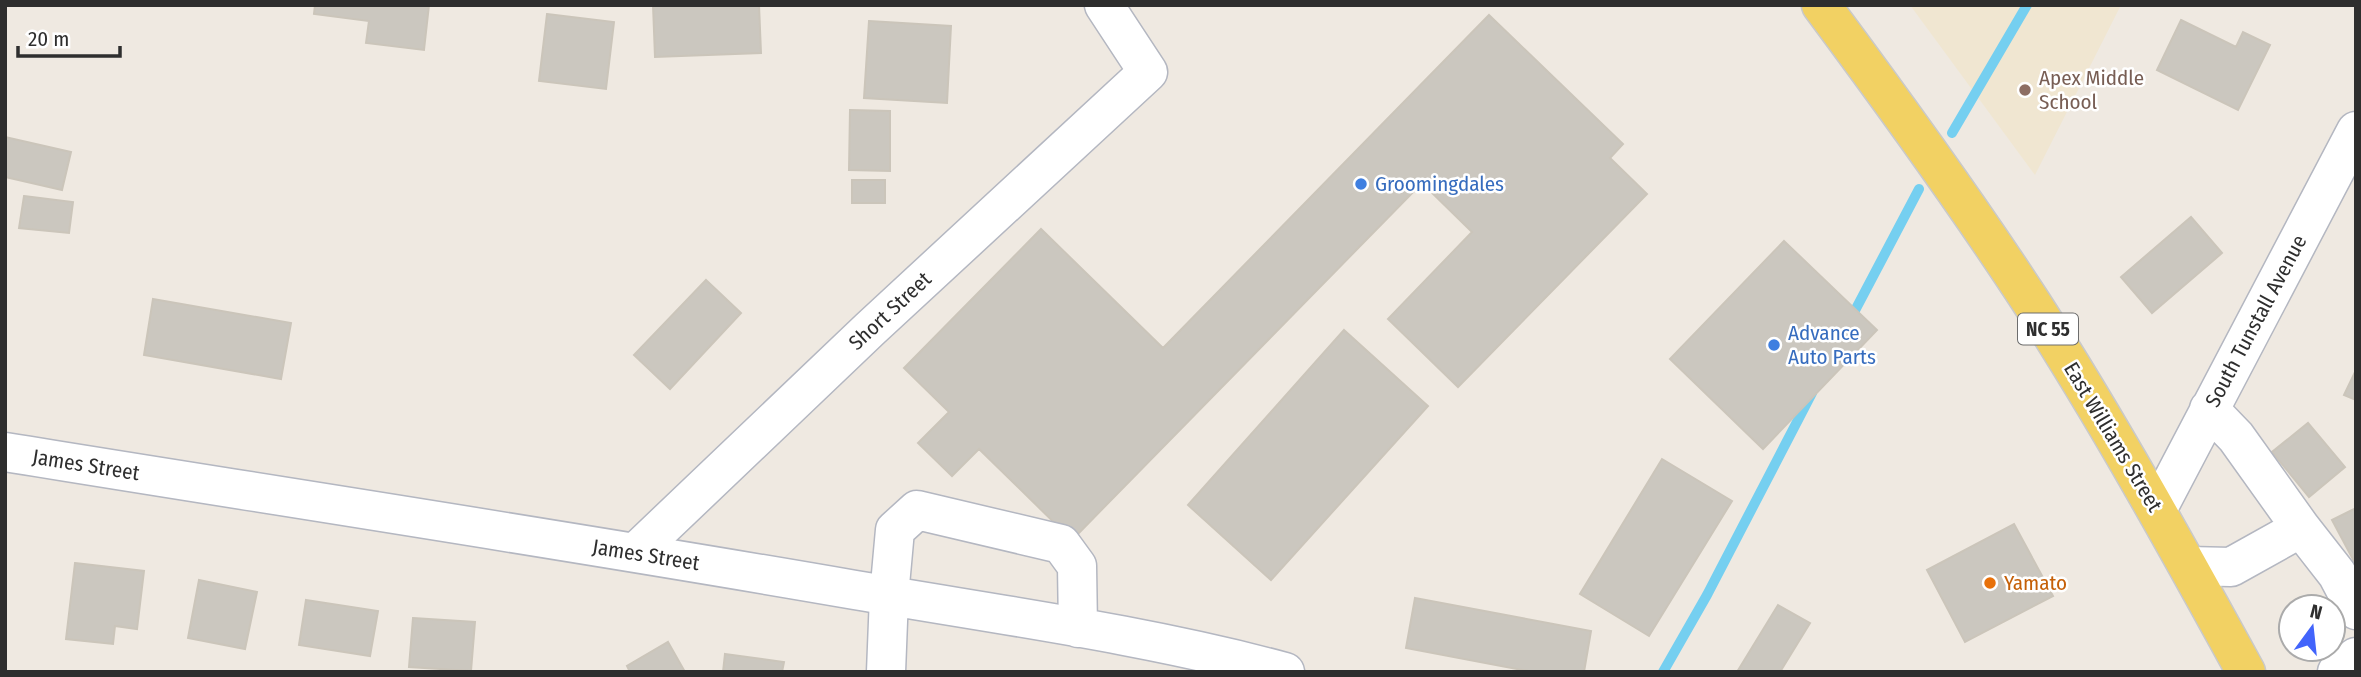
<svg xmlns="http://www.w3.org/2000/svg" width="2361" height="677" font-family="'Fira Sans Condensed',sans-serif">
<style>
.education{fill:#f0e6d1}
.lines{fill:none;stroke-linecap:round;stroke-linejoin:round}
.stream{stroke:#75cff0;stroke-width:10}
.building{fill:#cbc7bf;stroke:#cbc5ba;stroke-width:2}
.minor-casing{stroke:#b4b7c1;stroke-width:41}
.major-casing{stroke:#c9c9c9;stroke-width:41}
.minor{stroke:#fff;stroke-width:38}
.major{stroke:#f2d163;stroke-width:38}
.education-dot{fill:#8d6e63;stroke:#fff;stroke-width:2.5}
.shop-dot{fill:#3f7fe0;stroke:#fff;stroke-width:2.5}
.food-dot{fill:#e8710a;stroke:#fff;stroke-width:2.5}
.labels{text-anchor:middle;stroke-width:5;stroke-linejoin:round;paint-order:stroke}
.shield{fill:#fff;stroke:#6d6d6d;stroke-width:2}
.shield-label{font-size:19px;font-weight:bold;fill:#2e2e2e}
.education-label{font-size:21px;fill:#785e54;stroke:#fff;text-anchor:start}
.shop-label{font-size:21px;fill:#366cbe;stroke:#fff;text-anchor:start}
.street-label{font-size:21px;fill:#2e2e2e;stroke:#fff}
.food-label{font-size:21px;fill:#c56008;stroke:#fff;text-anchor:start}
</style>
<rect width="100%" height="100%" fill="#efe9e1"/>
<path class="education" d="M1910,5h211l-86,170z"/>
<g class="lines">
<path class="stream" d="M1952,133l75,-128
M1850,320l69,-131
M1663,672l44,-77 105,-202"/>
</g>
<path class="building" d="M315,5h114l-5,45 -58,-7 3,-22 -55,-7z
M653,5h106l2,48 -106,4z
M547,14l67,8 -8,67 -67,-8z
M1489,15l134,129 -13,14 37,36 -189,193 -70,-68 84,-87 -50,-49 -350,357 -93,-91 -27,27 -34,-33 31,-31 -45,-44 137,-139 122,119z
M2181,20l55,27 7,-15 27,13 -32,65 -81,-40z
M869,21l82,5 -4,77 -83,-5z
M850,110l40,1v60l-41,-1z
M5,137l66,15 -9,38 -57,-13z
M852,180h33v23h-33z
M24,196l49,6 -4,31 -50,-5z
M2191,217l31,36 -70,60 -31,-36z
M1784,241l93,89 -114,119 -93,-90z
M706,280l35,33 -71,76 -36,-34z
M153,299l138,24 -10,56 -137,-24z
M1344,330l84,76 -157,174 -83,-75z
M2356,370v30l-12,-5z
M2308,423l37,44 -36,30 -37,-45z
M1662,459l70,42 -83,135 -69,-42z
M2356,508v57l-24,-45z
M2014,524l39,72 -88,46 -38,-72z
M75,563l69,8 -7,58 -22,-3 -2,18 -47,-5z
M199,580l58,12 -12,57 -57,-11z
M1415,598l176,33 -7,41h-51l-127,-24z
M306,600l72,11 -8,45 -71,-11z
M1778,605l32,18 -30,49h-43z
M413,618l62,4 -4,49 -62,-4z
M668,642l17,30h-55l-3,-6z
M725,654l59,8 -2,10h-59z"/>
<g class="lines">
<g class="minor-casing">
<path id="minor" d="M5,452c284,46 568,89 850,138 144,25 289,44 430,82
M2157,510l199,-379
M2301,528l36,46 19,36
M635,553l235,-224 278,-257 -44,-67
M2189,566l42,1 70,-39 -65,-91 -27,-28
M886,672l3,-76 6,-66 22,-20 144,34 16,22 1,62
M2337,672l19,-15"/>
</g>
<g class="major-casing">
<path id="major" d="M1821,5c73,98 145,197 212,300 76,118 145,243 213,367"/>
</g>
<use href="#minor" class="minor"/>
<use href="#major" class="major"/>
</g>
<circle class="education-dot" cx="2025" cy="90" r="7"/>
<g class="shop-dot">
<circle cx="1361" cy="184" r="7"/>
<circle cx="1774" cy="345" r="7"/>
</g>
<circle class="food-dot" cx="1990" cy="583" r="7"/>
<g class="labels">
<rect class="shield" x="2018" y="313.5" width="60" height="31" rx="5"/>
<g class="shield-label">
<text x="2048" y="336">NC 55</text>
</g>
<g class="education-label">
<text x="2039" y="85">Apex Middle<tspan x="2039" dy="24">School</tspan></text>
</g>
<g class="shop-label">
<text x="1375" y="191">Groomingdales</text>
<text x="1788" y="340">Advance<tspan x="1788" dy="24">Auto Parts</tspan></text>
</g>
<g class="street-label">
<text transform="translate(890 311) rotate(-43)" y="7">Short Street</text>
<text transform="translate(2256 321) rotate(-62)" y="7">South Tunstall Avenue</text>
<text transform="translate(2113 437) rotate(59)" y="7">East Williams Street</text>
<text transform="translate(86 465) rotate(9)" y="7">James Street</text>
<text transform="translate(646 555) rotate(9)" y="7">James Street</text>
</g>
<g class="food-label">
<text x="2004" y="590">Yamato</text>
</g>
</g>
<rect width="2361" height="677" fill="none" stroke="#2e2e2e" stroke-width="14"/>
<g transform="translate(2312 628) rotate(15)"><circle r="33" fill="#ffffff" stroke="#ababab" stroke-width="2"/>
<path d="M0-5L12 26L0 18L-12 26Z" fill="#4264fb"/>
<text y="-10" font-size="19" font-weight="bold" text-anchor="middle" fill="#2e2e2e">N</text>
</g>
<path d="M18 46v10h102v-10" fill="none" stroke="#2e2e2e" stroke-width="3.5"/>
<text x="28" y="46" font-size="21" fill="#2e2e2e" stroke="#ffffff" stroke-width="5" paint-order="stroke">20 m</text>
</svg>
